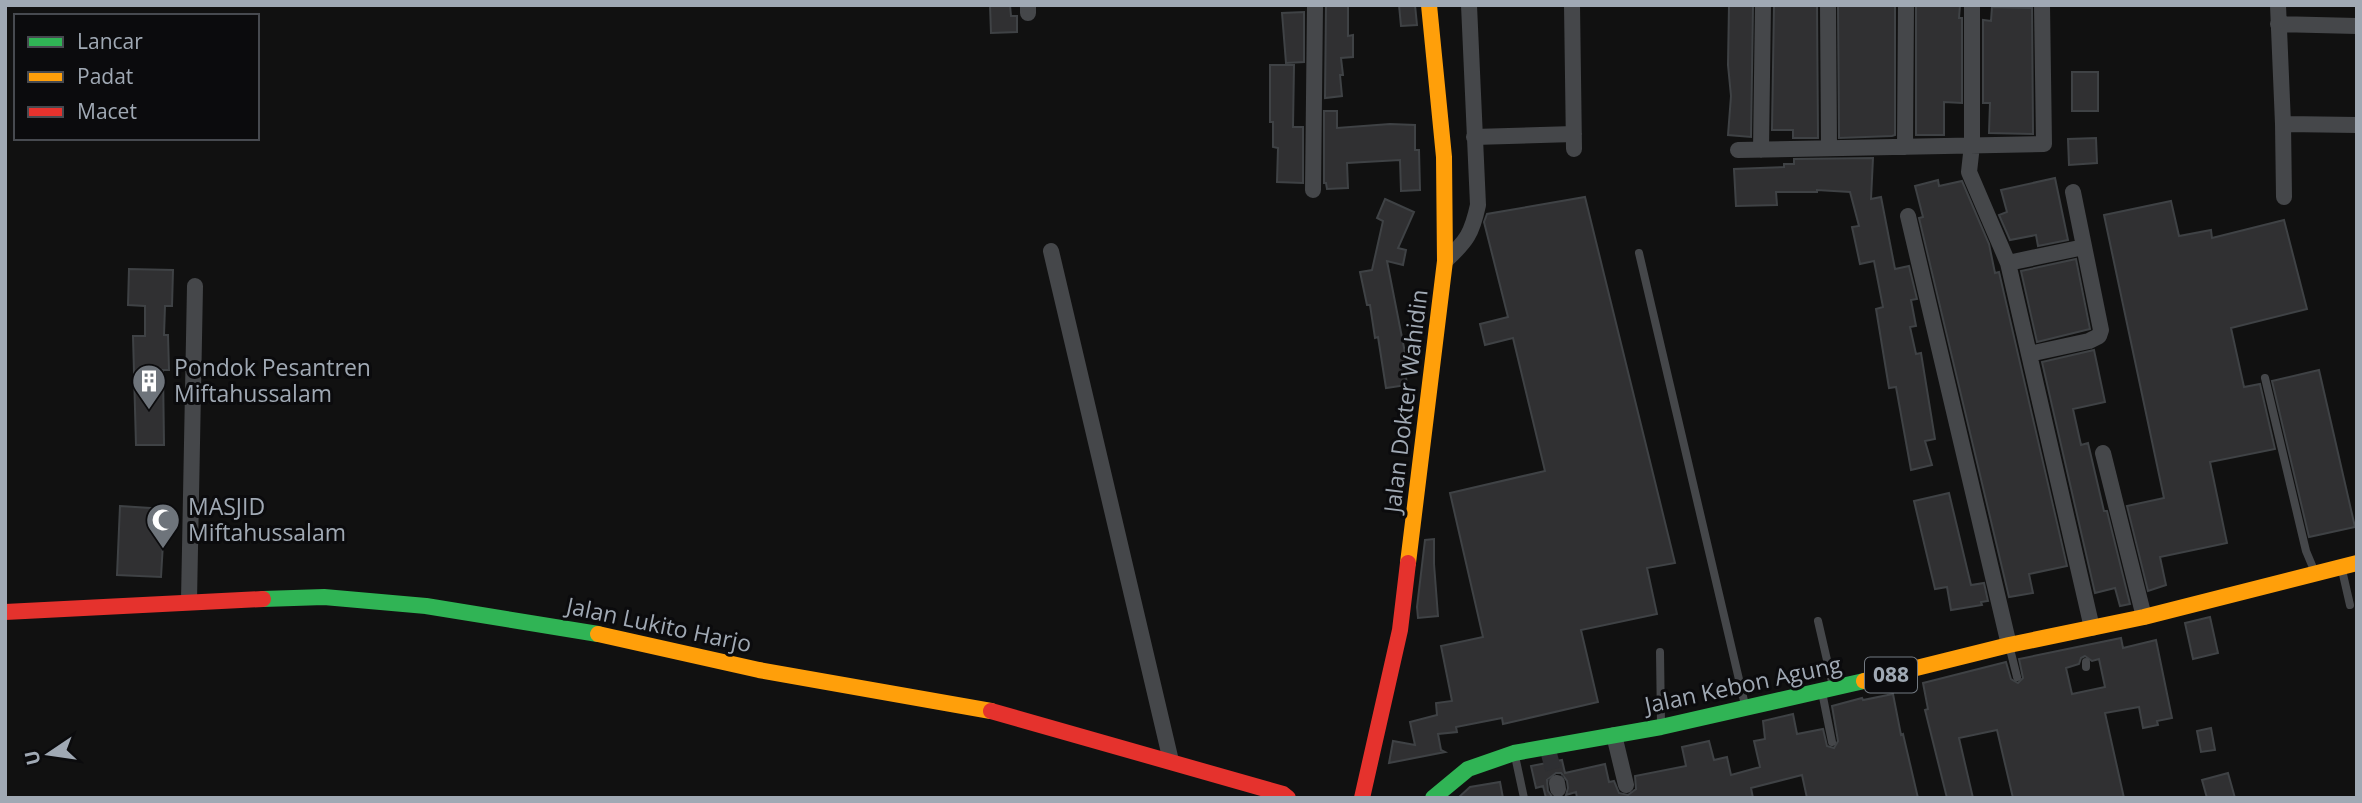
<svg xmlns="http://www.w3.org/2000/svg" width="2362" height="803" font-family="'Open Sans',sans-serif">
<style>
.building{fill:#303032;stroke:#3f4245;stroke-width:2;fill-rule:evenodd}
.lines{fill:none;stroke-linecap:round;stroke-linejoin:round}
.street-tunnel{stroke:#2e2f32;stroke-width:16;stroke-dasharray:16 8;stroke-linecap:butt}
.lane{stroke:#45474a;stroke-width:8}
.street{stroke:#45474a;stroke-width:16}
.fast{stroke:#30b455;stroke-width:16}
.slow{stroke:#ff9f0a;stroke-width:16}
.jam{stroke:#e5322d;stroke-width:16}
.labels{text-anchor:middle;stroke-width:6;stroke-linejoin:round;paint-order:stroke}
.shield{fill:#0b0b0d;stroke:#737a82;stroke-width:2}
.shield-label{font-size:21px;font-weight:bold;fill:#a0a9b4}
.poi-label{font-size:23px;fill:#a0a9b4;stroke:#0b0b0d;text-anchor:start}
.street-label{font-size:23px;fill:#a0a9b4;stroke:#0b0b0d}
</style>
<rect width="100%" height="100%" fill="#111"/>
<path class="building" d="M990,5h20l1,11h6v16l-26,1z
M1326,5h22v31l5,-1v22l-12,1 2,17h-3l2,21 -17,2z
M1399,5h16l2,20 -16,1z
M1729,5h24l-2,132 -23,-2 3,-39 -3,-31z
M1774,5h43l1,133h-25v-8h-21z
M1838,5h57v130l-3,1 -53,2z
M1916,5h44l-1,13h3v85l-18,-1v33h-28z
M1992,7l40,1 1,126 -44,-1 1,-30h-7v-83l8,1z
M1304,12v50l-18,1 -4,-50z
M1270,65h24l-1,62h10v56l-26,-1 1,-34 -5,-1v-25h-3z
M2072,72h26v39h-26z
M1324,111h13v17l53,-4 25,1v25h4l1,40 -19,1 -1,-31 -53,3 1,25 -21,1 -1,-6h-2z
M2096,138l1,25 -28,2 -1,-26z
M1873,158l-2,41 10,-2 14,72 14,-3 8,33 -6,1 5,26 -6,1 6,27 5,-1 14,86 -10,2 7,24 -21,5 -15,-83 -7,1 -13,-79 7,-2 -9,-46 -14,3 -8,-37 7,-1 -9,-34 -33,-2v2h-41l1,13 -41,1 -2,-37 50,-2v-3h10v-5z
M2055,178l13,62 -30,6 -2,-11 -26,5 -11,-25 8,-3 -6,-22z
M1938,180l1,6 23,-5 27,63 6,29 4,-1 68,294 -38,8 4,19 -24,4 -90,-379 4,-1 -8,-31z
M1585,197l90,366 -28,5 10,46 -76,16 17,72 -95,22 -1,-6 -46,9 1,5 -19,2 3,16 4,2 -56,11 4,-22 22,4 -5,-23 27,-7 -1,-12 16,-2 -11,-55 42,-9 -33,-144 95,-22 -32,-133 -28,7 -5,-21 28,-7 -24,-95 3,-8z
M1385,199l29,13 -16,36 8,2 -3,15 -16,-4 21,107h-3l2,17 -21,3 -8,-51 -3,1 -5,-33h-3l-7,-33 12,-2 11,-49 -6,-3z
M2171,201l8,35 32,-6 1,8 72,-18 23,89 -76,19 13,59 16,-3 15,65 -65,13 17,81 -67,14 6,28 -18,6 -21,-85 37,-8 -60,-283z
M2076,259l14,70 -53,13 -16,-71z
M129,269l44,1 -1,36h-7l-1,29h4l1,35h-6l1,75h-28l-3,-109h12v-30l-17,-1z
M2094,350l11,52 -32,7 8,36 7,-2 16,68h3l23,93 -10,2 -5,-18 -20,5 -53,-231z
M2319,370l36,157 -46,10 -37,-156z
M1949,493l22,92 13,-2 4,18 -7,1 1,3 -31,5 -4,-23 -12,2 -21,-88z
M120,506l45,3 -4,68 -44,-2z
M1434,539v25l4,52 -20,2 -1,-11 8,-67z
M2210,617l8,36 -25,6 -8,-36z
M2121,638l2,10 33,-8 16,78 -15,3 1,4 -15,3 -4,-21 -34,6 19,85h-111l-16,-68 -38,8 14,60h-26l-22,-88 3,-1 -5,-26 83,-21 5,17 7,4 5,-5 -4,-19zM2085,656l7,5 7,-2 6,28 -33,7 -6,-26 13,-4 2,-6z
M1893,694l8,41 2,-1 15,64h-111l-5,-23 -51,13 2,10h-176l-1,-6 -10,3 2,-7 -1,-7 -6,-8h-5l-9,7 1,11 5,7h-7l-3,-12 -7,2 -5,-22 31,-6 3,13 40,-9 4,18 5,-1 5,12 9,2 8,-6 -1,-13 51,-10 -4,-19 27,-6 5,19 13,-3 4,18 29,-8 -6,-26 11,-2 -2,-18 30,-7 4,20 26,-5 4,17 7,2 4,-7 -6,-35 30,-8 1,2z
M2211,728l4,22 -14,2 -4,-21z
M2228,773l7,25h-28l-5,-18z
M1500,782l3,16h-45l12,-11z"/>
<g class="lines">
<path class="street-tunnel" d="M1549,754l8,29"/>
<path class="lane" d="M1639,253l106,452
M2265,378l41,173 8,19
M2342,570l8,35
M1818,621l15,65
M2010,649l7,28
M1660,652l1,72
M2086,662v5
M1823,697l9,45
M1515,756l9,42"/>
<path class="street" d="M1028,5v8
M1572,5l2,144
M1828,5l1,143
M1972,5v140l-3,27 39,91 84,365
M2278,5l5,119 74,1
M2278,24l79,2
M2283,124l1,73
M1474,137l100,-3
M1905,147l1,-142
M1738,150l306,-6 -2,-139
M1761,150l2,-145
M1313,190l2,-185
M1908,216l101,429
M1051,251l120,510
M1445,261c22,-20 27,-28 33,-56l-9,-200
M2008,263l76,-16
M2029,354l60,-13 10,-5 2,-6 -28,-138
M2103,453l41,164
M189,601l6,-315
M1614,735l12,50
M1557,783l1,6"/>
<path class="fast" d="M263,599l61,-2 102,9 172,28
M1433,798l35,-29 46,-16 147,-26 203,-46"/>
<path class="slow" d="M1408,563l37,-302 -1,-104 -15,-152
M598,634l161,36 232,41
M1864,681l145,-36 135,-28 213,-54"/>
<path class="jam" d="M5,612l258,-13
M991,711l292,83 5,4
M1362,798l38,-168 8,-67"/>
</g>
<defs>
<g id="building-pin" transform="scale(1.75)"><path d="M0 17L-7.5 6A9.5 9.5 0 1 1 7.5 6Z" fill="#6e747b" stroke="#0b0b0d"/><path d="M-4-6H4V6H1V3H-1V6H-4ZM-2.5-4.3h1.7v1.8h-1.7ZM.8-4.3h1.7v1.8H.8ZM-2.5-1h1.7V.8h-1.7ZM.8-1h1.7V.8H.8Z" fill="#fff"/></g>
<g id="mosque-pin" transform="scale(1.75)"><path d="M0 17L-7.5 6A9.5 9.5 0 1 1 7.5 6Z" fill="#6e747b" stroke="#0b0b0d"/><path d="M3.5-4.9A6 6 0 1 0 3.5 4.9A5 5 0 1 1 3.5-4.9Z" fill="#fff"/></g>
</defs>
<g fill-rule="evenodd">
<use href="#building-pin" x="149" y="381"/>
<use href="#mosque-pin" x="163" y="520"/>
</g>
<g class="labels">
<rect class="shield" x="1865" y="657.5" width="52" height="35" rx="5"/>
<g class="shield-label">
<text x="1891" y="682">088</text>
</g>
<g class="poi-label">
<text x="174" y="376">Pondok Pesantren<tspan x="174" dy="26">Miftahussalam</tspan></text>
<text x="188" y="515">MASJID<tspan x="188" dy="26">Miftahussalam</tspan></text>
</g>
<g class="street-label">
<text transform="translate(1406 401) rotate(-83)" y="8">Jalan Dokter Wahidin</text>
<text transform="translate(659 625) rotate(12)" y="8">Jalan Lukito Harjo</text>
<text transform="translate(1743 685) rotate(-12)" y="8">Jalan Kebon Agung</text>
</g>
</g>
<rect width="2362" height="803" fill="none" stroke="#a0a9b4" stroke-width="14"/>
<rect x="14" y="14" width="245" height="126" fill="#0b0b0d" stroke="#474a50" stroke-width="2"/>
<rect x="28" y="37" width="35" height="10" fill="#30b455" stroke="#474a50" stroke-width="2"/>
<text x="77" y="49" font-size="21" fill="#a0a9b4">Lancar</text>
<rect x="28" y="72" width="35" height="10" fill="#ff9f0a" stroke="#474a50" stroke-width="2"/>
<text x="77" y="84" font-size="21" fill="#a0a9b4">Padat</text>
<rect x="28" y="107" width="35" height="10" fill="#e5322d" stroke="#474a50" stroke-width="2"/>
<text x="77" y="119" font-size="21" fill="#a0a9b4">Macet</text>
<g transform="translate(49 754) rotate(257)" stroke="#0b0b0d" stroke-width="5" paint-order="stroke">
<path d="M0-5L12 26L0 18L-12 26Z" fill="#a0a9b4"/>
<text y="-10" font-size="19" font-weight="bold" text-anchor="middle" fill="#a0a9b4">U</text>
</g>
</svg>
